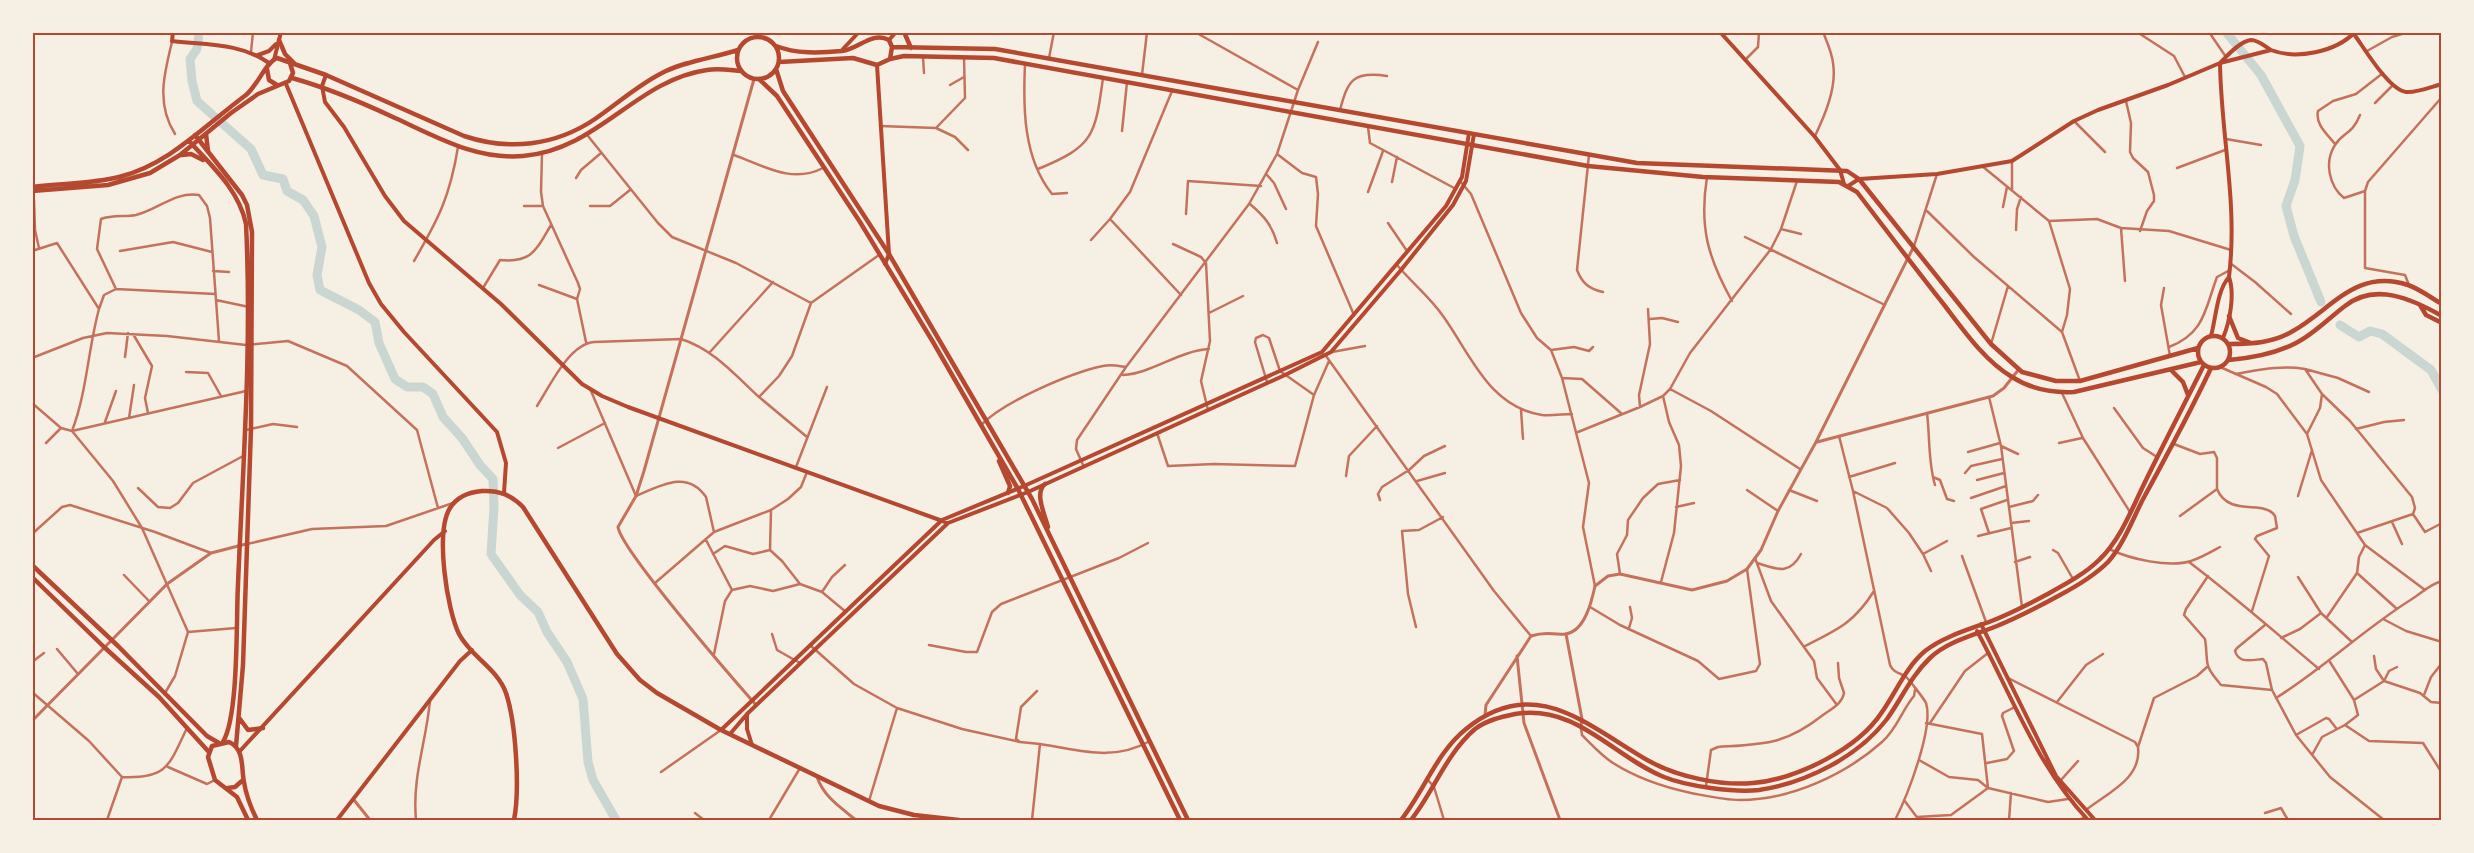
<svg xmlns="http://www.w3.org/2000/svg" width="2474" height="853" font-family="Mulish,sans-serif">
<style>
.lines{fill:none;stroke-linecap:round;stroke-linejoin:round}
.river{stroke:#c9d6d2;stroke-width:9}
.minor{stroke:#c5725c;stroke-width:2.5}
.tertiary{stroke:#c5725c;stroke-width:3}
.secondary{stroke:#b5482f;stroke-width:4}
.primary{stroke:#b5482f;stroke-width:4.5}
.neatline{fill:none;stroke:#b5482f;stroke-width:2}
</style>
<rect width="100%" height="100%" fill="#f6efe4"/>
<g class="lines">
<path class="river" d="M199,32l-2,17 -7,10 2,22 5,20 54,48 12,26 20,4 4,12 16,9 11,16 8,31 -5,28 3,15 39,20 16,12 4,21 16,36 12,8h16l10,7 10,23 19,21 18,27 13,14 1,28 -3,47 29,41 18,17 9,20 20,30 16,37 5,63 5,18 23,40
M2226,32l35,43 39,71 -5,34 -9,26 8,30 27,66
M2340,325l19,12 11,-6 12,3 49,36 11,20"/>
<path class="minor" d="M2137,32l37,24 11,21
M2209,32l17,25
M172,42c-8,32 -16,62 3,92
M2367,51l25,-14 16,-5
M251,52l2,-20
M923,57l1,16
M1049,58l5,-26
M1745,60l13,-13 1,-15
M1025,64c-2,43 -2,94 27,130l15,-1
M1142,75l5,-43
M950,85l14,-8
M1298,90l20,-48
M2126,101l5,22 -1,29 3,6 15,14 6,23v6l-7,10 -7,20
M2375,103l18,-18
M1340,110c8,-30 13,-39 47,-34
M2360,115c-8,20 -17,17 -25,30 -11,17 -6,41 9,53l21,-7v77l40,7 4,10
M2074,121l31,31
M880,126l56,2 29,-30 -1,-41
M1368,127l2,16 86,46
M936,128l19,9 13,13
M1122,131l5,-49
M588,136l70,87 14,14 64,26 75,40
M1815,136c10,-21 22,-49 18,-73 -1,-10 -6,-21 -10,-31
M2226,139l35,6
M2335,144c-8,-10 -20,-20 -17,-33l15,-10 23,-7 27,-21
M542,153l-1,39 2,14 35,77 2,6 -3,10 9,43
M1277,154l25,19 14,4 2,17 -2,32 38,89
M734,155c30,11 58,29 89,13
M1589,155l-12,115c5,13 12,19 26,22
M1982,166l67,55 48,-2 24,9 4,53
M2177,168l48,-18
M1038,169c56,-23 57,-33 65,-91
M1267,175l7,8 12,26
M1707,177c-8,50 1,81 25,124
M576,178l5,-8 20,-17
M1460,181l11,13 50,119 16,25 14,12 11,28 27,105 -6,44 12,59
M1392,182l5,-25
M2012,190v-29
M2365,191l3,-9 74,-85
M1368,192l15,-41
M34,200l1,30 4,18
M1250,204c14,12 22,21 27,39
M524,206h19
M590,206h20l20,-16
M2003,207l4,-20
M1927,211l47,46 88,75 18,49
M1186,214l2,-33 73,5
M1110,219l71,76
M2049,221l21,68 -3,26 -5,17
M1388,223l19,28
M2121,228l48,3 62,19
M1781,229l20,5
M2016,230l1,-21 4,-12
M1745,237l140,68
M1091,240l19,-21 20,-27 42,-101
M1173,244l28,13 5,6 4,78 -9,40 7,29
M1914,246l23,-72
M32,251l25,-8 42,66c-11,40 -12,83 -27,122
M120,251l53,-9 39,10
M414,261c25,-43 36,-65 44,-114
M2230,263l25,19 36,32
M1397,265c15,18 33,32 46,51 28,39 46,91 99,99 10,1 21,-1 30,-1
M213,271l16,1
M539,285l38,14
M483,288l17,-28c32,3 36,-10 51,-35
M2164,288l-3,17 9,51
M116,289l-19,-40 4,-30c11,-4 24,-2 35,-4 21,-5 40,-24 63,-20l8,11 3,12 9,123
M216,300l33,7
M99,309l5,-14 12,-6 99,5
M1209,313l34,-17
M1650,319l12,-1 16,4
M133,334l19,32 -7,32 3,15
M1991,344l17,-58
M2169,347c36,-14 36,-38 48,-70l13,-7
M1551,350l23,-3 15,4 4,-4
M710,352l63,-70
M1332,352l33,-6
M1326,356l168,235 37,45
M125,357l3,-24
M32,358l51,-20 24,-5 60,3 79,9 42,-4 59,25 70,64 21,78
M2220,367l46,20 11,7 30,40 14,46 44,65 60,45
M2305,369l33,9 31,14
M186,372l22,1 13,23
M2235,374c24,-4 46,-9 70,-5l17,25 28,27 62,76 3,11 -2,6 -56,19
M1123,375c30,-2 55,-24 86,-26
M1562,378l20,1 40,35
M1267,382l-12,-40 1,-4 7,-3 6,3 11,33 34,24
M1670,389l41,22 89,58
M591,391l45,105c24,-10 51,-27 70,1l8,35
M2062,393l21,45 47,74
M1989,397l12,49 21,161
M32,403l29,25 11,3 174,-40
M537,406c13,-20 32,-62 57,-64l87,-3c32,10 54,36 78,58
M1640,407l-1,-12 11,-51 -2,-35
M2114,408l29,40 14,9
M1521,410l2,29
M1927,413c3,24 1,49 8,72
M129,418l5,-33
M105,422l11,-31
M981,425c24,-24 89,-52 122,-59 8,-2 16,0 23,1
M2356,429l28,-7 20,-2
M246,430l27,-6 24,3
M72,431l41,50 29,47 46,104 48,-4
M1578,432l62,-25 23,-11 7,-7 20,-36 81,-104 10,-20 16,-48
M1157,433l11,33 46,-2 81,2 19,-71 15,-34
M2307,434l13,-26 2,-14
M1839,436l14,55 37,174c3,7 9,8 15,11 4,3 19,23 21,27 8,25 -19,94 -31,117
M807,437l-48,-40 20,-21 13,-20 19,-53 68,-48
M46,443l15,-15
M2059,443l23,-5
M2174,444l26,10 14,-2 3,6v31l-37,27
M2001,446l17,8
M558,448l47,-25
M1968,452l32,-9
M1083,465l-7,-16 1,-9 49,-73 123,-163 28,-50 21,-64 -103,-58
M796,467l31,-80
M1965,473l6,-7 31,-7
M1346,476l3,-20 28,-30
M1849,477l46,-14
M1933,477l7,3 7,19 7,2
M1977,480l27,-7
M1417,481l28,-8
M138,488l20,19 12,1 8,-5 15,-20 52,-28
M2217,489c12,29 48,10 58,27l2,12 -20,8 -2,3 14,17 -17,55
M1747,490l31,21
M1789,490l28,11
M1853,491l34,17 22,25 14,21 24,-13
M2298,496l14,-46
M1971,498l35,-12
M1380,500l-2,-6 4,-7 27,-17 15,-14 21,-10
M1676,507l18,-4
M2009,507l24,-6 5,-6
M771,510l-1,40 12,11 18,23
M2413,514l12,18 17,-9
M2392,522l10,22
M2011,523l18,-2
M1989,533l-8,-24 26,-9
M32,534l30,-27 8,-2 85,27 56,21
M1978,536l33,-8
M706,540l26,50 -7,11 -11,53
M247,544l65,-15 74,-3 67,-23
M2365,545l-6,12 -2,16 40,36
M2109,549c21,10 60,19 82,12 10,-3 20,-9 29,-14
M2053,550l5,3 15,26
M713,554l12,-8 28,8 17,-4
M1923,554l8,17
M1962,556l24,66
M1755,558l16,43 43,60 3,17 20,27
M2015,562l15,-5
M2189,562c45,34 87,71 130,107
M1757,563c20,6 32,13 44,-9
M1620,574l-3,-20 10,-19 1,-15 15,-22 15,-14 22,-4
M124,575l25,26
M2208,576l-22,33 -2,6 21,24c4,26 -3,24 16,46l51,5
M2298,577l23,36 31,29
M1661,582l13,-49 7,-67 -2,-21 -10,-23 -6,-26
M655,583l59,-51 57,-22 17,-11 13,-12 6,-15
M732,590l18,-4 23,5 27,-7 22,8 24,20
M822,592l10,-15 13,-12
M1590,607l30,18 78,36 21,18 37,-8 4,-7 -13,-95
M2327,617l30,-44
M2383,619l23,12 36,11
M2265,625l-28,23 -2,3c4,13 16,9 28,8l3,4 6,27 24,45 34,42 54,43
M1416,627l-8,-33 -6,-63 17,-1 24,-13
M1629,628l3,-10 -2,-11
M772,634l5,16 23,13
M2281,638l19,-9 21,-16
M929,645l37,7h11l15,-40 9,-8 118,-46 29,-15
M811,646l43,38 43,24 -28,93
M1805,646c32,-16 49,-23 69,-55
M57,649l21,25
M2374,656l2,13 8,12
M32,662l12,-9
M2330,662l24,38 4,15 -13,10
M2008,678l127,64 3,5c4,32 -31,46 -52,63
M2384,681l5,-10 8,-4
M1037,691l-16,16 -5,32 4,3 20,2
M32,692l57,49 33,36c46,2 47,-12 65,-49
M165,693l10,-17 13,-44
M2424,695l7,-18 11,-14
M2276,698c48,-30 88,-69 136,-99 10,-6 18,-15 30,-18
M2354,700l30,-19 36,12 11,9 11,1
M2057,702l29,-37 17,-11
M897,708l65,21 58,13
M1930,723l35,-52 23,-18
M1581,728l1,7c10,10 20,21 31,28 25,16 50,24 78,30 16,3 33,7 49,7 50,0 105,-25 142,-58 15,-13 20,-32 32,-46l1,-6
M2296,735l30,-17 3,1 7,9
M2138,747l16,-49 43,-22 10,-9
M2312,755l10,-18 23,-12 24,16 54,2 19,30
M1919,760l30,17 29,3 10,8 60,14 20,-3
M1987,763l20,-4 7,-8 -12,-35 1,-3 12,-6
M168,767l39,17 8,-4
M661,772l60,-42
M1428,780l6,7 10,33
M2061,780l17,-19
M1706,786l5,-36 7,-3c46,-3 67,-2 105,-32 8,-6 19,-11 21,-22l-5,-15 -1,-15
M1904,800l15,20
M695,813l9,7
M2265,813l16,-5 7,12
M1917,817l34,-2 37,-27 -6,-54 -56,-11
M107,820l15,-43
M416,820c-4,-43 10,-77 14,-119
M769,820l31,-52
M1032,820l8,-76c41,6 72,18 110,-3
M2009,820l2,-27
M2079,820l6,-3"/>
<path class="tertiary" d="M754,79l-110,392 -8,25 -18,31c3,23 116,153 138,178
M1817,442l176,-46 11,-8 15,-19
M1566,634l16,85 -1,7
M1517,656l7,67 36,97
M1485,715l1,-10 45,-69c16,-5 20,-1 34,-2 20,-2 27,-34 30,-48l13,-10 12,-2 72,16 35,-9 20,-12 14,-19 17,-39 38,-69 97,-194
M32,721l135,-137 44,-31 35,-9
M817,777c7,20 23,30 39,43
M354,800l16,20"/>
<path class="secondary" d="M173,32l-1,9c34,4 69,2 97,22
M1720,32l95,105 25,33 4,14
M2354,34c10,14 35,56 52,58 11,1 25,-5 36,-8
M889,40l7,-8
M842,50l17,-18
M258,55l11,-4 7,-7
M274,60l7,-28
M2220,63c7,-7 20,-22 31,-23 8,0 14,7 20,10 25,10 65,2 84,-18
M877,65l12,189 -4,10
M326,75l-4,11 3,16 19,25 41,69 19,25 97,83 81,80 20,12 26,11 320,116
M286,84l83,199 12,21 23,28 93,100 9,31 -2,30
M1848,186l11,-7 78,-5 75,-13 62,-40 24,-11 70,-25 52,-22 51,-13
M2211,336c5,-18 6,-46 18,-59 9,-74 -8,-141 -9,-214
M2223,338c7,-17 12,-44 6,-61
M1981,624l75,152 39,44
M1977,631c35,65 60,135 111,189
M747,714v15l5,16
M721,730l221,-210 82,-34 298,-134 124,-146 16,-29 7,-44
M730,734l17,-20 201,-191 80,-31 257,-117 46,-23 70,-82 52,-65 13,-24 8,-47
M239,752l195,-212 11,-9
M337,820l123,-159 12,-11"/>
<path class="primary" d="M904,32l7,16
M737 58a21 21 0 1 1 42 0a21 21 0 1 1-42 0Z
M279,40l6,14 9,9
M776,46c20,8 44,7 66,5 17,-2 30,-20 47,-11l3,7 -2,12 -13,6 -24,-7 -74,4
M892,47l103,2 642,114 210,8 12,8 132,165 31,28 34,9h24l118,-33
M890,59l14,-3 90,2 594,108 115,11 136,5 18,10c29,38 58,76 88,114 19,25 40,55 67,71 19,12 41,16 62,15l127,-30
M267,69l2,11 8,5
M776,69l7,22 106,163 143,245 156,321
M292,78c36,10 69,24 103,40 42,19 81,42 128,38 75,-6 113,-76 184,-86 11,-2 22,0 34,1
M759,79l18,17 83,126 73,120 85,147 162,331
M206,134l2,17
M195,135l47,60 5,10 5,27 -1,196 -8,237 -7,81
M189,141c22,24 50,49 57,83 6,120 -3,241 -8,360 -2,36 1,131 -15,158
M182,155l9,-1 12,6
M32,187c29,-4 60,-3 87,-10 51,-13 86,-52 127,-82 12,-10 20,-33 31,-37l49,17 138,61c45,15 91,10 131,-17 22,-15 43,-34 67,-46 23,-12 51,-15 76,-23
M32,191l76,-6 42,-12 30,-18 51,-42 27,-19 31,-13 4,-8 -3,-10
M2420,305l6,10 16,8
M2229,316l9,22 13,5
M2198 352a16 16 0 1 1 32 0a16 16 0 1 1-32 0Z
M2229,344c23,0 44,-1 64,-13 39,-22 63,-63 115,-46 12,4 23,13 34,19
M2229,360c23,-2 46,-6 67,-17 18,-9 33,-25 49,-37 30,-24 67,-7 97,10
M2171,370l12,12 5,13
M999,461l11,25 -2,7
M1045,484c-11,9 0,31 3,43
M32,565l86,81 89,90 12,7
M32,577l72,70 55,50 49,54
M240,719l8,11 15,-2
M228,788l7,-1 8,-7
M248,820l-11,-23 -22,-17 -7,-23 4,-11 17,-4c16,7 12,26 15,40 2,13 7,26 13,38
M514,820c6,-30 2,-97 -8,-127 -9,-25 -35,-36 -47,-59 -12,-24 -24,-102 -9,-126 7,-11 20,-16 32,-17 17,-1 29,4 41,16l94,147 23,26 17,13 64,37 158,76 35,9 45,5
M1401,820c23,-29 36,-68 65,-91 69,-57 123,-2 183,32 29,16 72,25 104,22 44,-4 105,-34 129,-71 14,-20 24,-45 43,-61 18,-14 42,-21 64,-29 18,-7 36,-16 53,-25 20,-11 42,-22 58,-38 21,-20 33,-53 46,-79 19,-39 39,-77 58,-115
M1411,820c23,-29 35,-66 64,-91 12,-9 26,-12 40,-15 62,-10 97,42 149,63 22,9 71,16 95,13 47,-7 99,-33 128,-71 15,-21 24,-43 43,-61 18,-17 45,-23 67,-32 22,-9 43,-20 63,-31 17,-9 34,-19 48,-33 15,-17 24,-41 34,-61 24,-44 48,-88 69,-133"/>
</g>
<rect width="2474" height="853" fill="none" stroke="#f6efe4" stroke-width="68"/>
<rect x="34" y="34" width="2406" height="785" class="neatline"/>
</svg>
